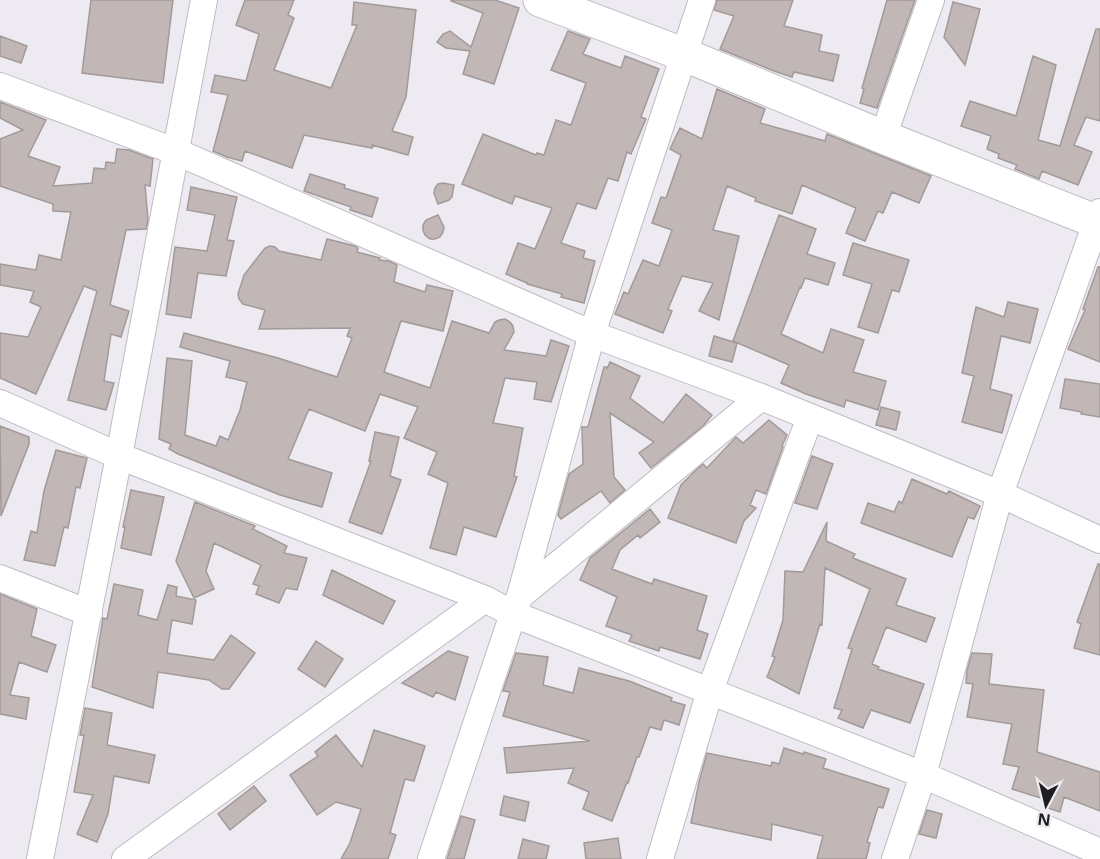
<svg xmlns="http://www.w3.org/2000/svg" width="1100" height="859" font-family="'Open Sans',sans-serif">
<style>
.building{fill:#c0b7b6;stroke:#a29a98;stroke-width:1.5}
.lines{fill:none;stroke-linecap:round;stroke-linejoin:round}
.minor-casing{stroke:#bfbbc2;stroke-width:28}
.major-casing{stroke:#bfbbc2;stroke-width:35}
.minor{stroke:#fff;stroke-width:26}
.major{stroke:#fff;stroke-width:33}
</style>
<rect width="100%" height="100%" fill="#edeaf1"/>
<path class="building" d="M91,0h82l-10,83 -81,-10z
M245,0h49l-6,15 6,3 -20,52 57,18 26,-63h-5l2,-23 62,8 -10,87 -14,34 21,6 -5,18 -36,-10v3l-68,-13 -12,33 -47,-17 -3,10 -15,-4 -14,-6 15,-56 -17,-3 4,-17 31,6 13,-47 -23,-9z
M452,0h43l24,8 -25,76 -31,-10 7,-23 -24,-3 -9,-6 6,-8 7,-3 21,16 12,-34 -32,-12z
M717,0h76l-9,26 38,9 -3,16 20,4 -6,26 -39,-9 -2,5 -18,-6 -54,-22 14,-33 -20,-6z
M887,0h28l-38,108 -17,-5 4,-14 -2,-1z
M953,2l27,7 -15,56 -21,-28z
M1096,29h4v92l-14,-4 -12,28 18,7 -14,33 -36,-14 -3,8 -24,-10 2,-4 -19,-7 1,-4 -12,-5 4,-13 -30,-10 9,-25 46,15 17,-60 23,9 -18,75 22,6z
M568,31l22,8 -7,15 38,14 4,-12 34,13 -18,48 5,2 -15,35 -4,-2 -9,29 -10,-3 -12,31 -19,-6 -16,40 24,8 -2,7 12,3 -11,42 -23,-6 1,-3 -35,-10v-1l-21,-9 12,-31 17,6 17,-41 -37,-12 -3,8 -50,-20 21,-50 53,21 1,-2 7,2 12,-35 15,5 15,-42 -35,-13z
M0,36l27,10 -6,17 -21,-7z
M717,89l48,20 -5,14 65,18 2,-7 104,42 -12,27 -27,-11 -9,21 -5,-2 -13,30 -19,-8 10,-25 -54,-23 -10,29 -37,-13 1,-3 -29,-12 -14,44 26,6 -20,84 -20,-9 14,-28 -31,-7 -14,33 4,2 -9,22 -48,-19 9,-22 4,2 15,-34 16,6 13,-36 -20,-7 9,-26 5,1 15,-43 -11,-6 10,-21 22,11z
M0,102l46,18 -18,36 32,11 -7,19 39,-3 2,-15 11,1 1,-7 9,1 2,-14 12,1 24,9 -3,27 -5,-1 3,35 -2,9 -20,1 -16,75 19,6 -8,26 -10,-3 -7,47 10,2 -8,27 -38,-10 29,-109 -13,-5 -48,108 -36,-16v-45l28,4 13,-30 -11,-5 4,-11 -34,-6v-21l36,6 3,-15 22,5 10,-48 -18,-1v-7l-53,-18v-47l23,-9 -23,-12z
M310,174l35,11 -1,3 34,10 -6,19 -22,-7 1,-3 -47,-16z
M443,183l11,2 -2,12 -3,3 -11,4 -4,-11 1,-5 3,-4z
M191,187l46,10 -10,43 7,1 -8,35 -28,-3 -7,45 -25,-4 9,-67 32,4 8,-36 -28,-5z
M438,215l6,12 -1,5 -3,5 -5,2h-5l-5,-4 -2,-5v-5l3,-5z
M779,215l37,14 -9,25 28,9 -7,22 -23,-7 -4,10 -1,-1 -19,47 42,19 8,-24 33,11 -11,32 33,9 -8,29 -32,-10 -2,7 -38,-13 -25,-11 8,-18 -56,-24z
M327,239l28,7 3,2 -1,4 23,6 -1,2 10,1 8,4 -3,17 31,10 2,-7 26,6 -10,40 -42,-10 -17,51 46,16 22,-67 37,12 6,-11 4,-2 6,-1 5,3 3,4 1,6 -10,18 42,6 5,-16 18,6 -18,56 -17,-3 3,-17 -32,-4 -12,45 30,5 -9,48 3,1 -21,60 -32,-10 -8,28 -26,-7 18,-65 -20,-9 9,-22 -33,-14 14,-31 -38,-13 -15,37 -56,-22 -21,50 44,14 -10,34 -42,-12 -102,-41 -9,-5 2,-5 -12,-5 8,-81 25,3 -7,74 31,11 4,-10 8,4 12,-30 7,-28 -21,-5 4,-16 -50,-14 4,-14 94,25 59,19 15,-39 -5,-2 3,-8 -91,1 6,-19 -22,-6 -4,-5 -1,-5 6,-19 21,-27 5,-2 5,1 4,4 42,9z
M853,243l56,17 -10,32 -7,-2 -14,43 -20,-6 14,-43 -29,-9z
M1098,267h2v95l-32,-13 17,-39 -2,-1z
M1008,302l30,7 -8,34 -29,-7 -11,53 22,6 -10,38 -40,-11 12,-46 -12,-3 14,-66 28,10z
M714,336l23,7 -5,19 -23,-6z
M610,362l30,14 -10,22 33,25 23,-29 26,21 -9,11 -52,42 -12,-15 15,-11 -44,-29 4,64 11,13 -15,13 -9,-12 -40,28 -3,-4 11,-41 14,-10 -1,-37h6l16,-60h3v2z
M1065,379l35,5v33l-19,-3 1,-2 -22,-4z
M881,407l19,5 -4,18 -20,-5z
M769,420l18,15 -5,11 1,1 -17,47 -10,-4 -6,15 6,3 -12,13 -8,22 -68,-25 13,-33 15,-15 7,-6 4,4 29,-31 7,6z
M0,426l29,11v7l-28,72z
M375,432l24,5 -9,39 11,4 -19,54 -33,-12 22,-61h-2z
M56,450l31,8 -7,30 -4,-1 -8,41 -4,-1 -9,39 -31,-6 7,-29 6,2 7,-42z
M812,456l21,8 -16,45 -22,-6z
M912,479l35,15 2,-3 31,15 -6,13 -6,-2 -16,40 -91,-34 7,-20 26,9 5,-11 3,2z
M131,490l33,7 -13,58 -30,-7 4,-21h-2z
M195,502l60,24 -2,3 34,17 -3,7 23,5 -10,32 -11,-2 -7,15 -23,-9 3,-8 -6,-2 8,-19 -47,-22 -8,28 8,18 -20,9 -18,-37z
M650,509l10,13 -20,16 -2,-3 -18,15 -8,19 40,15 2,-5 53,17 -10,34 11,4 -8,25 -40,-12 -1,4 -30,-10 3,-6 -26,-9 11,-29 -37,-17 10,-22z
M827,522l-1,19 29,13 -2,4 53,21 -10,26 39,13 -9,24 -40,-15 -14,37 7,3 -1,2 46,15 -14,39 -39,-13 -8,18 -25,-10 4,-8 -8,-2 18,-59 -4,-1 22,-59 -45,-21 -3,57 -2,-1 -21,70 -32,-17 8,-20 -3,-1 11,-36 2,-49 18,1z
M1098,564h2v91l-26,-7 7,-24 -4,-2z
M332,570l63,31 -12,23 -60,-29z
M114,584l29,6 -5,25 19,5 11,-35 9,2 -1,9 20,4 -4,24 -20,-4 -5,33 47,7 17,-25 24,18 -26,36h-7l-13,-9 -51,-8 -5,36 -61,-21 11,-69 4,1z
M0,594l37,15 -6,27 25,9 -9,27 -28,-10 -9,33 19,3 -3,21 -26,-5z
M316,641l27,18 -18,28 -27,-18z
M448,651l20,6 -13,43 -19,-8 -3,5 -31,-14z
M516,653l32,4 -5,28 30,8 6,-25 50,13 43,17 -1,3 14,4 -6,20 -15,-5 -3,10 -11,-3 -11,30h-2l-9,26 -1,-1 -15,39 -29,-12 6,-17 -21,-9 6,-15 -67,5 -3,-25 86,-7 -87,-25 7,-24 -7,-1z
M972,653l20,1 -3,30 55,6 -7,62 63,20v39l-36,-14 -4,15 -15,-5 2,-7 -35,-11 7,-22 -16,-3 9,-40 -45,-7 6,-33 -7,-1 1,-13z
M85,708l27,5 -5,32 48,10 -6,28 -35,-7 -6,38 -11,28 -20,-8 16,-39 -19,-3 10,-57h-4z
M374,730l51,16 -11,35 -9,-2 -15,54 6,2 -8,24h-47l9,-16 11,-34 -25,-7 -19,13 -27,-40 28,-19 -3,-4 21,-17 26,32z
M784,748l19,6 1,-2 22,7 -3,9 66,21 -6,19 -5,-1 -11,35 3,1 -4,16h-49l6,-23 -51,-12 -1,16 -80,-17 8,-41 8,-29 64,13 1,-4 7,2z
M254,786l12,15 -36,29 -12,-16z
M504,796l25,6 -4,19 -25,-6z
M927,810l15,4 -6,24 -17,-4z
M461,816l14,4 -11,39h-17z
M618,838l3,21h-35l-2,-16z
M523,839l26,7 -3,13h-28z"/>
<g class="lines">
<g class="minor-casing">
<path id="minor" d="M0,86l177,66 415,182 169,63 239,97 100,46
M883,137l48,-137
M0,403l119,53 366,143 28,15 410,161 177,77
M0,578l89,35
M520,596l241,-199
M40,859l79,-403 85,-456
M125,859l360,-260
M431,859l82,-245 7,-18 72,-262 110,-334
M660,859l50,-168 100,-274
M895,859l28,-84 77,-281 100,-282"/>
</g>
<g class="major-casing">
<path id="major" d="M540,0l145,55 198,82 217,86"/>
</g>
<use href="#minor" class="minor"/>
<use href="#major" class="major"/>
</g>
<g transform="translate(1046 805) rotate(187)" stroke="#edeaf1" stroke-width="4.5" paint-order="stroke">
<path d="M0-4.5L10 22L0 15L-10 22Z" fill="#1e1d1f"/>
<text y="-9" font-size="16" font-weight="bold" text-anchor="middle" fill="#1e1d1f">N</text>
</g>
</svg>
